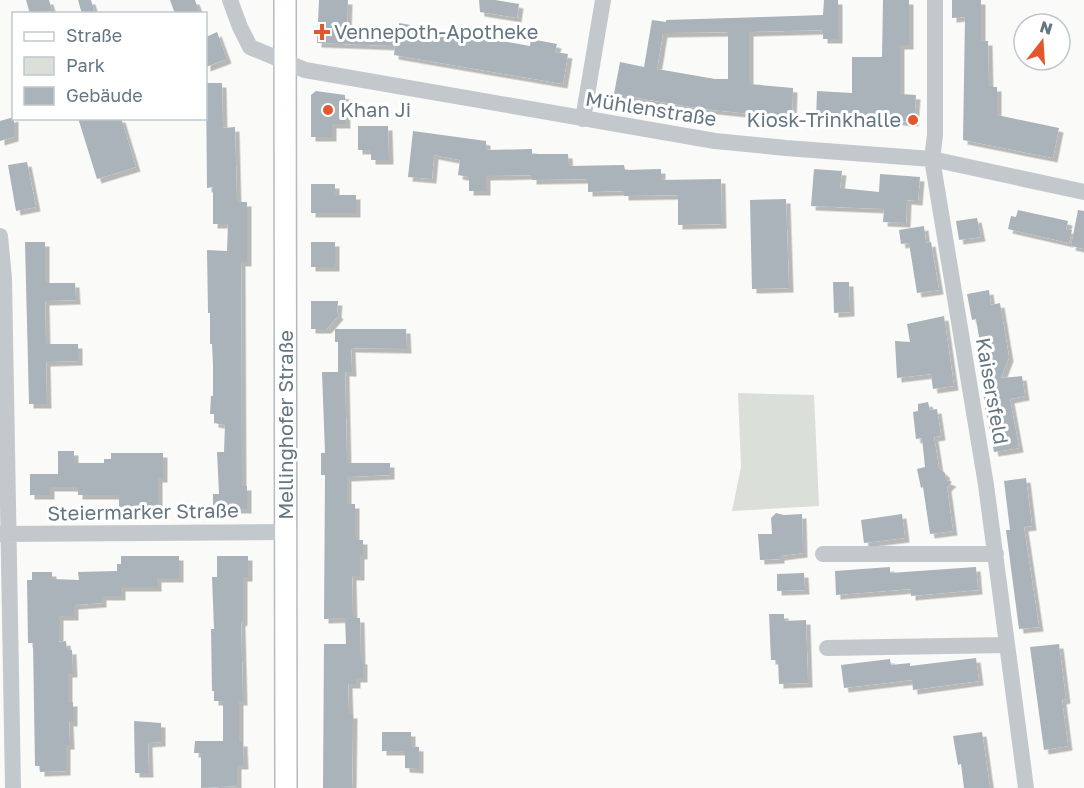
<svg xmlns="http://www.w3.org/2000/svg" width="1084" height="788" font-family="'Golos Text',sans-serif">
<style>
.green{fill:#dadfd7}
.building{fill:#aab3b9;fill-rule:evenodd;filter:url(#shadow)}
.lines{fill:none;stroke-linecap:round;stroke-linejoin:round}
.major-casing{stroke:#b5babe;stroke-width:24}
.minor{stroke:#c3c8cc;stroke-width:16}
.major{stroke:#fff;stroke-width:21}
.poi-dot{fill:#e4572e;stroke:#fff;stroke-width:2}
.labels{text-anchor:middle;stroke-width:6;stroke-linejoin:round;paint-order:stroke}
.poi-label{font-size:20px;fill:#657683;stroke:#fff;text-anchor:start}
.street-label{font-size:20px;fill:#657683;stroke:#fff}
</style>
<defs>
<filter id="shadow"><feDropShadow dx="4.5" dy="4.5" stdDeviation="0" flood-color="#0004"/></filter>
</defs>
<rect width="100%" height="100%" fill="#fafaf8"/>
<path class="green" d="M738,393l76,2 5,111 -87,5 9,-44z"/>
<path class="building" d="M26,0h23l3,11 -22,3z
M78,0h13l4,14h-13z
M170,0h25l5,14h-25z
M319,0h29l-1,30 51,2 1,-9 131,23 1,-7 26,5 -2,8 13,2 -5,30 -169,-29 1,-9 -78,-3z
M479,0h16l24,4 -2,14 -37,-6z
M824,0h14v39h-15v-9l-74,2v52l44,4 -1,30 -89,-9 -89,-15 6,-32 24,5 8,-47 14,2v-2l157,-5zM728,32v47h-13l-58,-10 6,-36z
M883,0h26v45h-9v49l16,1 -2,27 -31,-2v3l-67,-3 1,-29 35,2v-36h30z
M952,0h29v41h7l1,46h8v28l62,13 -6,30 -90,-18 2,-123 -13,1z
M217,32l10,27 -21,8v-30z
M206,83h16l1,45 12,-1 2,75h10v60h-6l1,224h5v23h-34v-15h6l-2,-42h7l1,-27 -11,-2v-9h-4l1,-18h2v-31l-1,-21h-2v-31h-2l-1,-63 20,1 1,-27h-15v-37l-6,1z
M316,91l29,4 1,29h-14v13h-21v-42z
M14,117v20l-14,4v-20z
M78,118h43l15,49 -39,12z
M358,126h30l1,34h-18v-10h-13z
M413,131l73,10v9l46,-1v5h36l1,12 55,-1 1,5 36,-1v11l60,-1 1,45 -44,1v-30l-54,1v-5l-36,1v-13l-56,1v-5l-46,1v15h-17v-14l-11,-2 2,-15 -26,-5 -2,24 -24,-2z
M27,162l9,45 -20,4 -8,-46z
M814,169l28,2 -2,17 39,4 1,-18 40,3 -2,24 -11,-1 -1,23 -23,-1 1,-13 -73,-3z
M311,184h24v11h21v18h-45z
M786,199l3,89 -37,1 -2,-89z
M1018,210l50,11 -2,8 6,1 -3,13 -61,-14 3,-13 5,1z
M1078,210l6,1v38l-13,-3z
M977,218l4,19 -22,3 -3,-19z
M924,226l2,17 5,-1 8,48 -22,3 -8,-50 -8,1 -2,-14z
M25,242h20v41h30l1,17 -31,1 1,43h32v17l-32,1 1,42h-18z
M311,242h24v25h-24z
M833,282h16l1,30 -16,1z
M989,290l2,15 9,-2 9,54 -8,21 21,-2 3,20 -15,3 9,49 -25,4 -9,-45 -3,-25 3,-9 -9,-54 -4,1 -5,-26z
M311,301h27l-1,12 2,2 -12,14h-16z
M944,316l10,70 -21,3 -2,-15 -34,4 -2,-37 15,1 -3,-18z
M335,329h71l1,20 -56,-1 1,24h-7l2,91h43v12l-43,2v27h8v36h8v15h-3v21h-8l1,42 -29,1 1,-144h-4v-22h4l-3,-81h16v-30h-3z
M928,402l2,8 7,-1 4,27 -7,1 5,31 6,5 1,7 6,2 -5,5 6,44 -23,3 -7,-47 -2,1 -4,-19 8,-2 -3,-29 -6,1 -3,-27 5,-1v-7z
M58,451h16v12h30v-4h7v-6h52v25h-5v33h-39v-16h-41v-8h-28v8h-20v-21h28z
M1026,478l6,48 -8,1 15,100 -20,2 -13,-99h4l-6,-49z
M776,513l8,2 18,-1 1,39 -23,3v3l-20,1 -2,-26h14l-1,-16z
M902,514l3,24 -41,5 -3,-23z
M121,556h58v22h-22v9h-36v9h-19v7l-28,2v11h-15v26l7,-1 1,9h5l1,23h-5v29h5v20h-4l1,23h-4v26l-26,1v-6h-5l-2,-123h-5l-1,-63h5v-8h20v7l27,1 -1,-8 39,-1v-7h4z
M217,556h31v21h-5v44l-2,1 2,79h-4v41h4l1,23h-7v21l-36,2v-35h-7l1,-12h28v-40h-9v-10h-2l-1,-62h3l-2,-52h5z
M890,567v6l86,-6 2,23 -67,6v-7l-75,6 -1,-24z
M804,573l1,17 -28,1v-17z
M769,614h15v7l22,-1 2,63 -29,1 -1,-24h-7z
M345,618h15l1,42h2v18h-7v6h-8l1,30h4l-1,74h-29l1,-144h22z
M1059,644l7,55 -4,1 6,46 -24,4 -14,-103z
M976,658l3,23 -66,9 -1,-10 -68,8 -3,-23 49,-6 1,6 19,-2v3z
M134,721l27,2v19l-13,1 1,30h-14z
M382,732h29v14l8,1v22l-14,-1v-17h-23z
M982,732l8,56h-26l-3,-24 -3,1 -5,-29z"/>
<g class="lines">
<g class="major-casing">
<path id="major" d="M285,0l1,788"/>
</g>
<path class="minor" d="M230,0l10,27 10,20 55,23 410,71 71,7 146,11 152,33
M935,0v135l-3,24 54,326 40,303
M583,119l20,-119
M0,236l4,42 9,510
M0,534l286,-2
M823,554h173
M827,648l180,-3"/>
<use href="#major" class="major"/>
</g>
<g class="poi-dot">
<path d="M319 23h6v6h6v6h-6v6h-6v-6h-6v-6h6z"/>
<circle cx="328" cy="110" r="6"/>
<circle cx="913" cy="120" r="6"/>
</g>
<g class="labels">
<g class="poi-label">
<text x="334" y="39">Vennepoth-Apotheke</text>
<text x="340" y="117">Khan Ji</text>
<text x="901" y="127" text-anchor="end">Kiosk-Trinkhalle</text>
</g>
<g class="street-label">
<text transform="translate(651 109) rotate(9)" y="7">Mühlenstraße</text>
<text transform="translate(992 391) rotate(80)" y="7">Kaisersfeld</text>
<text transform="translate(286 425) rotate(-90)" y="7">Mellinghofer Straße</text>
<text transform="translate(143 512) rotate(-1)" y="7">Steiermarker Straße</text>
</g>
</g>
<rect x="12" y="12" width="195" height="108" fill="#ffffff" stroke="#c1c8cd" stroke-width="1.5"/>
<rect x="24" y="32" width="30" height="9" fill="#ffffff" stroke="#c1c8cd" stroke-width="1.5"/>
<text x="66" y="42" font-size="18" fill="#657683">Straße</text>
<rect x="24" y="57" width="30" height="18" fill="#dadfd7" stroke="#c1c8cd" stroke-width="1.5"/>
<text x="66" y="72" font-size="18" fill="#657683">Park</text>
<rect x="24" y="87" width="30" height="18" fill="#aab3b9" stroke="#c1c8cd" stroke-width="1.5"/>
<text x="66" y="102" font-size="18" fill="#657683">Gebäude</text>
<g transform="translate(1042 42) rotate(17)"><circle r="28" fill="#ffffff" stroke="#c1c8cd" stroke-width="1.5"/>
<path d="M0-4.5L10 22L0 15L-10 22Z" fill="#e4572e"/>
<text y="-9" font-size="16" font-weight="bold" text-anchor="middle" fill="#657683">N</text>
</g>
</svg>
